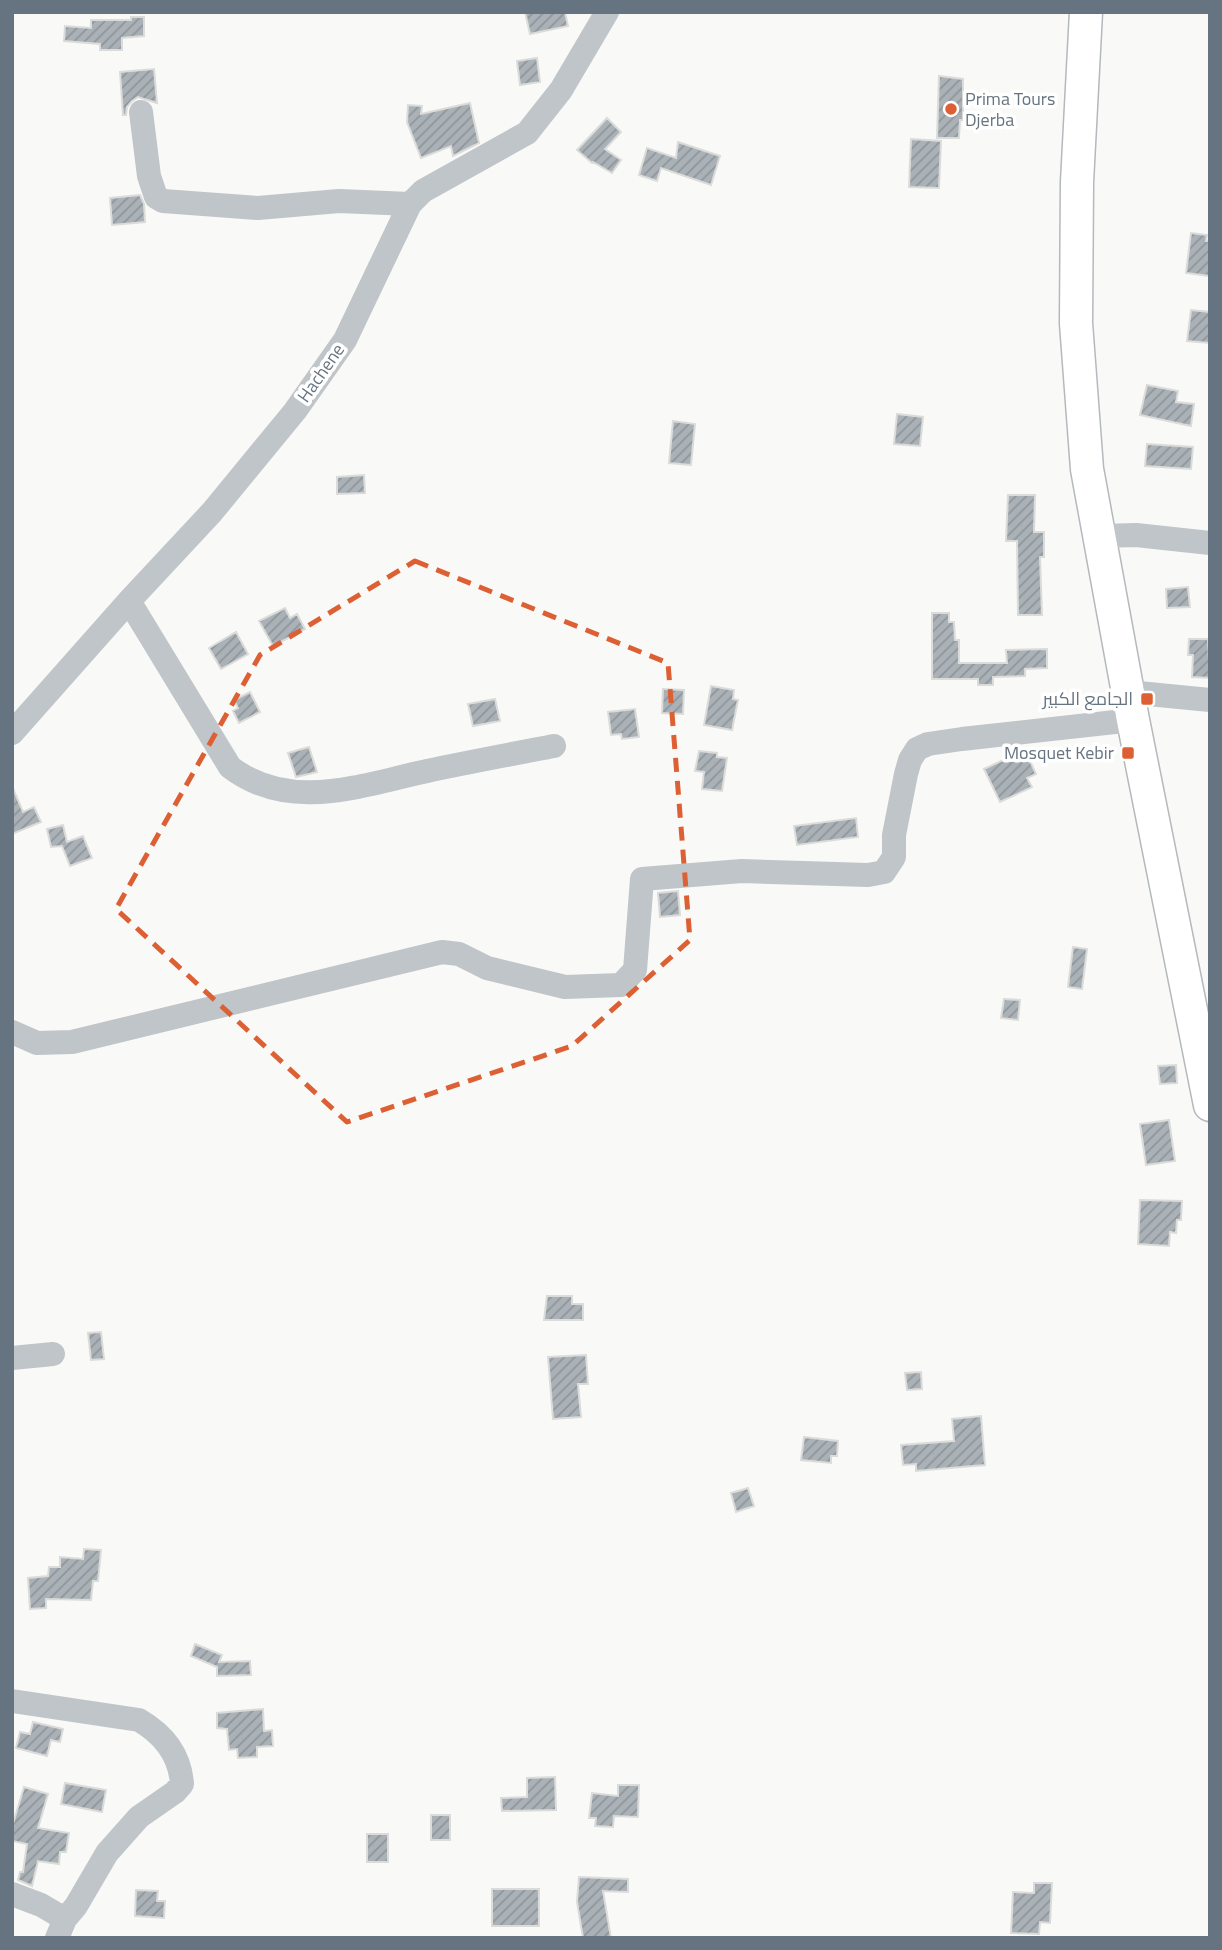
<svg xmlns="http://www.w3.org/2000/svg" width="1222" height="1950" font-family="'Titillium Web',Cairo,sans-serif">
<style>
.building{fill:url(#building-hatch);stroke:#dbdbd9;stroke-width:2}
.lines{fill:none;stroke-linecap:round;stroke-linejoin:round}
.major-casing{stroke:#b4b9bd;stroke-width:35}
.minor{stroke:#c0c5c9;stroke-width:24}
.major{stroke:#fff;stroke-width:32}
.marked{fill:none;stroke:#dc6034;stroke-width:5;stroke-dasharray:14 9;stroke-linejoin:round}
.poi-dot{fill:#dc6034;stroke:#fff;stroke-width:2.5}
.labels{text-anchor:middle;stroke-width:7;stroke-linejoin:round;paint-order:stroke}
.poi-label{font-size:18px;fill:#667481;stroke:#fff;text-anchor:end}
.street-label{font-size:18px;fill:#667481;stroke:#fff}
</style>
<defs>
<pattern id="building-hatch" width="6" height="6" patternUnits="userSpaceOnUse" patternTransform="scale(1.75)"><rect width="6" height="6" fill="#aab2b8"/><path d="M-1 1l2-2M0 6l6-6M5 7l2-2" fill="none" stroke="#8e959b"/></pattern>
</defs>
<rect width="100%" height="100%" fill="#f9f9f7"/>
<path class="building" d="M525,12h40l3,14 -38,8z
M131,17h13v19l-22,2v12h-22v-6l-36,-3 1,-15 26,2v-8h40z
M537,58l3,24 -20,3 -3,-24z
M154,69l3,34 -19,-6 -6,4 -5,6 -1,8h-3l-3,-43z
M939,76l24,3v41h-3l-1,18h-22z
M470,103l9,40 -26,13 -2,-10 -30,12 -14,-36 1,-17 14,1 -1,8z
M607,118l14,14 -16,17 16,11 -9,13 -19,-11 -1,1 -15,-13z
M911,139l30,2 -2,47 -30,-1z
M678,142l42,14 -9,29 -50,-17 -4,13 -18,-6 8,-27 29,10z
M140,195l4,9 1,18 -33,3 -2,-27z
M1191,233l16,2 -1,6h4v35l-24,-3z
M1191,310l19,2v31l-23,-2z
M1147,385l31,6 -2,11 18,2 -3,22 -51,-11z
M897,414l26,3 -3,29 -26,-2z
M673,421l22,3 -4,41 -22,-2z
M1147,444l46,3 -2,22 -46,-3z
M364,475l1,18 -28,1v-17z
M1008,495h27l-1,37h10v25h-4l2,58h-24l-1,-74h-11z
M1188,587l2,20 -23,1 -1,-19z
M285,608l5,10 7,-4 8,15 -32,17 -14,-25z
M932,613h17v9h5l1,18h4v23h48l-1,-13 41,-1v19l-22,1v7l-32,1v8h-15v-6h-46z
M236,632l12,22 -27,15 -12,-21z
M1189,639h19l2,39 -18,-1 1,-22h-5z
M711,686l23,4 -1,9 5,1 -6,30 -28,-5z
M663,689l21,1 -1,24 -21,-1z
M250,692l10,20 -21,11 -6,-12 5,-3 -4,-8z
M495,699l5,22 -27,5 -5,-22z
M635,709l4,28 -17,2 -1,-5 -10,1 -3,-23z
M309,747l8,25 -21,5 -8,-24z
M1025,750l11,24 -9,4 5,9 -32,15 -16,-33z
M699,751l18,2v4l10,1 -5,33 -20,-2 2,-17 -9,-1z
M12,786l11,26 11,-5 7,15 -29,12z
M856,818l2,19 -61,8 -3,-19z
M63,825l4,17 16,-6 9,22 -22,8 -8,-20 -11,1 -4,-18z
M678,891l2,24 -20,2 -2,-24z
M1073,947l14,2 -5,40 -14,-2z
M1004,999l16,1 -2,20 -17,-2z
M1176,1065l1,18 -17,1 -2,-18z
M1169,1120l6,41 -29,4 -6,-41z
M1140,1200l42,1 -1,19h-4l-1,13 -6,-1 -1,14 -31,-2z
M547,1296h25v8h11v16h-39z
M101,1332l3,27 -13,1 -3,-27z
M586,1355l2,29h-10l3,33 -28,2 -5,-62z
M921,1372l1,17 -15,1 -2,-17z
M981,1416l4,49 -69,6v-7l-13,1 -2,-20 53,-4 -2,-22z
M804,1437l34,4 -1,15h-6v7l-30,-3z
M748,1488l6,18 -18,6 -5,-19z
M84,1549l17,1 -3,31h-5l-2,19 -45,-1v9l-16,1 -2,-31 20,-2 1,-9h11v-10l23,2z
M195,1644l27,11 -3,7 31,-1 1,14 -34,1v-9l-26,-11z
M263,1709l1,22 8,-1 1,16 -16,1v10l-19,1 -1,-9 -8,1 -2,-21 -10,-1v-15z
M33,1722l30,7 -3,13 -9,-2 -4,16 -31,-8 4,-16 10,2z
M555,1777l1,33 -54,1 -1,-13 26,-1v-19z
M65,1783l41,7 -4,22 -41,-8z
M618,1785h21l-1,32 -24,-1 -1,11 -18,-1 1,-8h-7l3,-25 26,3z
M24,1787l24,7 -10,34 31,5 -3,19h-6l-1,12 -21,-3 -6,25 -14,-6 2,-8h3l4,-28 -15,-3v-14z
M431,1815h19v25h-19z
M367,1834h21v28h-21z
M579,1877l49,2v13l-25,-1 8,47h-28l-6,-36z
M1034,1883h18l-2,40 -10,-1 -1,12 -28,-1 2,-41 21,1z
M492,1889h47v37h-47z
M136,1890l22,1 -1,10h8l-1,17 -29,-2z"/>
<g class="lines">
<g class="major-casing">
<path id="major" d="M1086,12l-9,170 -1,141 11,146 46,251 77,385"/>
</g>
<path class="minor" d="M141,112l8,64 7,21 7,4 95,7 81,-7 71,3
M1100,536l36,-1 74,8
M129,601l101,166c60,46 131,18 197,4 42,-9 85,-17 127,-25
M1128,692l82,8
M12,733l117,-132 83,-89 83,-101 50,-71 65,-136 13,-13 104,-58 34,-43 46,-78
M12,1032l25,11 35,-1 370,-90 17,2 28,14 78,19 56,-2 14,-15 7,-91 100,-8 126,4 16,-3 10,-15v-22l12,-61 4,-14 7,-11 11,-5 34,-5 171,-19
M12,1358l41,-4
M12,1701l127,19c24,14 41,34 43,64l-7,8 -36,25 -32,36 -31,53 -11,13 -8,19
M12,1894l29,11 24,14"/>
<use href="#major" class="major"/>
</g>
<path class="marked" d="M415,561l253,102 22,277 -118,106 -225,76 -231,-213 144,-254z"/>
<g class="poi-dot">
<circle cx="951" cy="109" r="7"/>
<rect x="1140" y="692" width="14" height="14" rx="3.5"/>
<rect x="1121" y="746" width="14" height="14" rx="3.5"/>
</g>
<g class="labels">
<g class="poi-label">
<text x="965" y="105" text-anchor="start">Prima Tours<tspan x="965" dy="21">Djerba</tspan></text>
<text x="1133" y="705">الجامع الكبير</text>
<text x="1114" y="759">Mosquet Kebir</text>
</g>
<g class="street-label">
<text transform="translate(321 373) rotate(-55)" y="6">Hachene</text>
</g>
</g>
<rect width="1222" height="1950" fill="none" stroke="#667481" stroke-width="28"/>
</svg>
